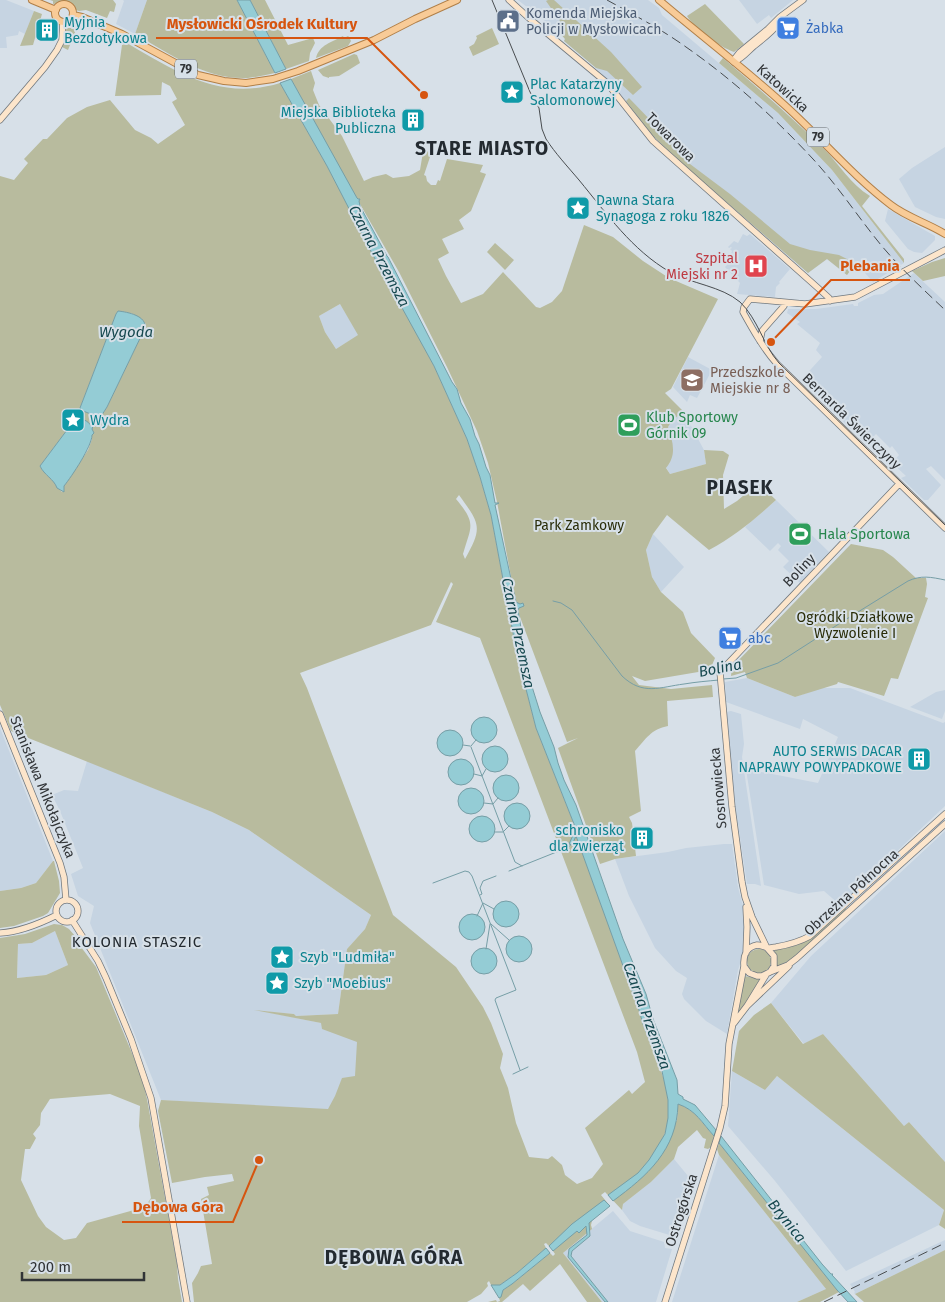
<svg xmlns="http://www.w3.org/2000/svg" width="945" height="1302" font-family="'Fira Sans',sans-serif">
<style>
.built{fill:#c6d4e2}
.green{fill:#b8bb9e;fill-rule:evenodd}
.water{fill:#94ccd5;stroke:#769ea6}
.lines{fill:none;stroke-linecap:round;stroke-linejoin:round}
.stream{stroke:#769ea6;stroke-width:1}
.secondary-casing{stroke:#70787f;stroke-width:7}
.primary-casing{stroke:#b07f48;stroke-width:8}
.secondary{stroke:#fce5cb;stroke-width:5.5}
.primary{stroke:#f8cb97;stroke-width:6}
.tram{stroke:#494d50;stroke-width:1}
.rail{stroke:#494d50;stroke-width:1;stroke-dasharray:10 5;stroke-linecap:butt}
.labels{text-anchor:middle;stroke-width:4;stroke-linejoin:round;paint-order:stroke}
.shield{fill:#d7e0e8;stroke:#63686c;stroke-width:1}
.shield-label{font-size:12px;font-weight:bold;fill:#313437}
.service-label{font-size:14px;fill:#4e5e75;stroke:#d7e0e8;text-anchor:start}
.culture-label{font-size:14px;fill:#0d838f;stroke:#d7e0e8;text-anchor:start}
.shop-label{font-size:14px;fill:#366cbe;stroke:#d7e0e8;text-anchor:start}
.street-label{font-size:14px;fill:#313437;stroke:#d7e0e8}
.health-label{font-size:14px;fill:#be3a42;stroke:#d7e0e8;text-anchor:end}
.education-label{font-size:14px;fill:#785e54;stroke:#d7e0e8;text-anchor:start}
.leisure-label{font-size:14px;fill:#27864d;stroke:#d7e0e8;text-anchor:start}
.park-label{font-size:14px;fill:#2a2d09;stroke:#d7e0e8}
.water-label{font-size:15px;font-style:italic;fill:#16484f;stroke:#d7e0e8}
.neighbourhood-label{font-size:15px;letter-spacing:1px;fill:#232a30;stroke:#d7e0e8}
.district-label{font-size:19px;font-weight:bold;letter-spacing:1px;fill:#232a30;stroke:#d7e0e8}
.leader{fill:none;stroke:#d65510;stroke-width:2}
.callout-dot{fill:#d65510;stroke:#d7e0e8;stroke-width:2}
.callout-label{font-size:15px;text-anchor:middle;font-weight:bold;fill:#d65510;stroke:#d7e0e8;stroke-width:4;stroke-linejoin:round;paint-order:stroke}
</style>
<rect width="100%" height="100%" fill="#d7e0e8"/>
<path class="built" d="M0,0h6l28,11 -9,23 -6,-3 -1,4 -12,2 1,11h-7z
M123,0h24l-12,34 -19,-10 8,-23z
M518,0h130l11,8 3,7 116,98 54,57 72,93 -31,19 -8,-9 -13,-5 -5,7 -20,-16 -19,14 -130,-113 -27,-26 -29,-38 -26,-28 -32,-27 1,-2 -5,-6z
M739,0h54l-22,18 -2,-3 -12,9z
M945,147v72l-9,-2 -21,-10 -16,-28 13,-11z
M888,209l47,27v4l-13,13 -8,-1 -6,-3 -23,-28z
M743,234l4,2 3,-2 40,35 -11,13 1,1 -4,4 -1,10 -38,-3 3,-11 -15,-16 2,-2 5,-14 -2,-2 2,-1 -1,-1 -2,1 -1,-1 6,-6 4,2z
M914,273l31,29v178l-14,-14 -5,3 15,16 -13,15h-4l-23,-22 5,-2 -14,-13 7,-8 -7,-9 -2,2 -14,-14 -10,10 -65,-64 21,-23 -6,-7 4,-7 -23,-19 3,-2 -13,-9 1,-4h28l37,-5 1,2h4v-3l16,-8 9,-1z
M340,304l19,31 -23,14 -11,-17 -6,-16z
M688,357l24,13 -15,28 -7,-3 -3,7 -14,-15z
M683,411l21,39 2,14 -36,10 -4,-7 4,-4 2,-24 -4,-12 2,-5z
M776,500l53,52 -29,31 -17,-16 6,-6 -11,-11 3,-4 -3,-3 -8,8 -25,-24z
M653,534l31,33 -23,25 -9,-15 -6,-27z
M747,678l48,19 26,-9h29l93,35 2,-1v84l-105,99 -16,-14 -25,3 -35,-9 -18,-116 72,14 20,-46 -35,-18 -3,10 -74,-27 -1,-20z
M945,690v21l-3,8 -32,-12 26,-15z
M731,711l10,3 3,30 -2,13 19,129 -6,-2h-8l-11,-73 -10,-99z
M0,728l53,133 -17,22 -15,5 -21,3z
M87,761l125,51 37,18 122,85 -6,14 -18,20 -9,65 -42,2 -2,-2 -32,-3 59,12 55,-3 3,93 -218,-13 -71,-177 4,-17 -16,-10 -7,-22 12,-6 -23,-57 -8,-16 12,-5 14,1z
M945,831v331l-36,-40 -5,4 -81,-92 -19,10 -33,-41 40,-47z
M724,844h8l6,43 7,27 -2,41 -5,15 -11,64 -21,-13 -22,-22 -2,-5 5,-16 -11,-7 -21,-23 -26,-52 -14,-37 53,-7 18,-4z
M55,931l13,34 -22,10 -29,3 1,-34 14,-1z
M732,1071l33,19 12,-14 167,134 -5,15 -93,46 -71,-90 -47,-55z
M719,1155l107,134 -29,13h-125z
M674,1159l19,23 -17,55 -36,-11 -10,-5 -8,-11 1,-6 28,-22z
M613,1211l17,20 34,11 1,6 7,1 -16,53h-54l-39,-49z
M945,1240v10l-90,44 -1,-1 1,-1 -5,-8z"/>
<path class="green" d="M50,0h63l3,4 -2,8 -4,-1 -3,7 -21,-8 -7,1 -3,-1 -4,-5 -6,-3 -13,2v-3z
M147,0h90l38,73c-9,2 -18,4 -27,5 -42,2 -78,-24 -113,-44z
M250,0h15l23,45 25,-7 2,5 -5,10 -1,8 -23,8z
M548,0h6l57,52 31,35 -9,8 -26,-24 -11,-3 -32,-27 1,-2 -5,-6 -2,-5 4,-4 -16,-23z
M705,4l39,40 -10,8c-16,-6 -38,-22 -47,-36z
M34,11l8,3 -9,31 -13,1z
M74,20l16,5 -1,4 -11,-4 -10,25 -6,-3 2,-6 3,-15z
M492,28l7,16 -26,12 -4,-9 5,-3 3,-6 -1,-2z
M343,36l1,2 4,-2 1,1 2,4 -3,5 -32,12c3,-13 16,-16 27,-22z
M123,41c52,29 95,61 157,42l47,83 107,200 33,73 13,38 11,38 26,139 19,74 38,96 2,11 63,175c10,40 40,80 26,123 -2,6 -6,12 -9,17l21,-30 1,-16c18,6 24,19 36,32l-3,11 -3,2 -4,-1 2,-9 -3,-1 -6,-8 -19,17 -4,12 -23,23 -28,22 -1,6 -17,-18 -4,3 9,11 -17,10 -2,9 1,4 -29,24 39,49h-15l-27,-38 -30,27 -7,-7 -21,18h-14l8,-2 1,2 3,-1 -1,-3 1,-1 3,-7 9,-6 38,-31 3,3 2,-2 -2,-3 6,-5 -3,-6 -7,6 -3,-3 -2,1 2,4 -29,25 -17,12h-9l-2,-4 -2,2 1,3 -7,8 -14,8h-273l-2,-19 6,-10 3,-7 11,-2 -11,-65 8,-4 -2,-8 27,-6 -2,-7 -27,3 -33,6 -14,-72 3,-11 167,9 7,-13 7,-18 13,-2 2,-34 -35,-13 -1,-6 -67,-13 40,4 2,2 42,-2 9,-65 18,-20 6,-14 -122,-85 -37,-18 -201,-81 -11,-26v-529l14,4 14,-17 -4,-4 19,-20h4l20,-21 20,-11 23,-7 25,30 16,8 7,6 27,-19 -13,-23 5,-3 -7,-13 -8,-4 -1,13 -46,1 7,-51zM340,304l18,31 -22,14 -11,-17 -6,-16zM118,311l15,3 13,10 -1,4 -38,79 -7,11 -19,-8 -1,-2 36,-94zM76,418l15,8 1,13 -4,11 -24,36v4l-2,2c-4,-4 -5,-6 -8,-10 -5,-6 -11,-9 -14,-16zM459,495c21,29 24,32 6,64l-2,-5c8,-28 14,-30 -7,-55zM451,582l2,2 -17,38 44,16 157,414 8,30 -13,12 -3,-4 -44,38 18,36 -11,14 -15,6 -12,-9 -3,-10 -10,-9 -4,3 -19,-2 -13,-34 -8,-35 -8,-20 3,-14 -12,-31 -8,-16 -27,-40 -63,-52 -86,-227 -7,-15 131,-48z
M354,54l3,1 3,8 -21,13 -10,1v1l-6,-2 -5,-6z
M723,58c35,30 69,59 101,91 16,16 26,35 46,47l-8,10 42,53v4l-72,-93 -54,-57 -59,-50z
M311,71l4,12 -2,7 6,15 23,31 22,45 9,-4 13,-3 7,4 16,-2 11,-6 3,-18 9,-1 -8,24 2,1 1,5 4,4h5l2,-5 2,1 7,-22 36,6 -3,7 6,2 -15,37 -12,9 5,9 -22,10 7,14 -11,6 8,17 15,27 22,-9 20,-22 33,35 4,1 12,-6 10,-11 22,-66 29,12 30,24 26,17 49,21 -47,90 -6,4 18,18 -12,11 -3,5c5,15 9,28 -2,41l4,6 36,-10 -2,-14 19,1 6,4 -6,20 1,34 13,-8 21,-18 18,17c-22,20 -41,36 -67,50l-42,-35 -14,19 -7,16 6,27 9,15 22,20 8,21 24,25 -5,12 -65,11 -13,-5 7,9 32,4 41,-4 1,12 -46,4 1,25c-17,3 -22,13 -33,25l6,60 -12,6 3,6 4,33 -21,3 -15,5 -42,-116 20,-10 -11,4 -50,-133 -20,-107 -9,-39 -11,-32 -30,-64 -48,-95 -62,-108 -46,-85z
M629,98l28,29 30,28 3,9 40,30 60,50 20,6 29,5 16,8 2,7 -5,-2 -5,7 -20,-16 -19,14 -130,-113 -27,-26 -25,-33z
M495,243l19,17 -9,10 -18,-18z
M945,258v18l-22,5 -11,-10 20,-9z
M851,544l32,6 10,7 23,21h10l1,6 -2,13 3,1 -30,81 -7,-1 -7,18 -46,-14 -1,2 -42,13 -48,-19 -2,-6 -14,4 1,-9z
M53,861h1l5,20 1,12 -12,20 -5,3 -29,10 -14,2v-37l21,-3 15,-5z
M845,908l2,1 -54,50 -17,8v-12l-2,-5 11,-2 20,-7z
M54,924l8,1 7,4 6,7 6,11 15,20 46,110 5,22 30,165 1,15 4,23h-182v-364l25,-4zM55,931l13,34 -22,10 -29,3 1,-34 14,-1zM110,1094l30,12 -1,20 12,72 -6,9 -58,16 -11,15 -12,2 -18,-13 -8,-11 -17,-36 4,-31h5l6,-11 -3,-4 7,-9 1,-12 9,-14z
M747 961a12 12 0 1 1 24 0a12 12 0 1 1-24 0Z
M744,976l18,3 -24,36h-1z
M771,1003l32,41 20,-10 81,92 5,-4 36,40v67l-6,-4 5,-15 -167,-134 -12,14 -33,-19 7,-40 15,-16z
M719,1143l17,21 103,128 -19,10h-23l29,-13 -107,-134 -2,-6z
M945,1250v52h-81l-9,-8z"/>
<path class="water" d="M237,0h13l36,69 -11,4z
M291,79l66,119 1,1h2l-1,2 1,5 27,50 1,1 64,125 5,7 4,14 9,16 5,17 4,8 7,23 4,8 5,28h4l-4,2 21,97 4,2 3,-1 1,3 -5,2 -1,2 3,18 -1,4 9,45 11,35 14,35 4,16 6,17 12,25 47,134 23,55 7,25 24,61 1,14 5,3v2l12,6 21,25 -2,6c-12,-13 -18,-26 -36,-32 -1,46 -31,72 -65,97l-5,-6 30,-22 11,-13 16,-26 3,-16v-18l-6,-29 -19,-47 -4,-14 -63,-174 -4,9 -3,-1 6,-13 -1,-7 -38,-96 -19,-74 -26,-139 -11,-38 -13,-38 -33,-73 -60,-109 -47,-91 -47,-83z
M118,311c10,1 29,5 27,17l-38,79 -7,11 -19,-8 -1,-2 36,-94z
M76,418c5,0 13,3 15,8h2l-1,3 2,4 -2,2c0,11 -20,41 -28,51v6l-7,-4c-3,-9 -13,-13 -17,-22z
M471 730a13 13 0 1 1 26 0a13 13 0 1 1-26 0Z
M437 743a13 13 0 1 1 26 0a13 13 0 1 1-26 0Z
M482 759a13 13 0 1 1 26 0a13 13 0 1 1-26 0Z
M448 772a13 13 0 1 1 26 0a13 13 0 1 1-26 0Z
M493 788a13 13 0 1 1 26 0a13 13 0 1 1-26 0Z
M458 801a13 13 0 1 1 26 0a13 13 0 1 1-26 0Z
M504 816a13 13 0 1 1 26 0a13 13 0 1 1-26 0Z
M469 829a13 13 0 1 1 26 0a13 13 0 1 1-26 0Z
M493 914a13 13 0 1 1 26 0a13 13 0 1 1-26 0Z
M459 927a13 13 0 1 1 26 0a13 13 0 1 1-26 0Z
M506 949a13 13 0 1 1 26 0a13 13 0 1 1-26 0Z
M471 961a13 13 0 1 1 26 0a13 13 0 1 1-26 0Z
M721,1136l101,128 9,10h2l-1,1 25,27h-9l-11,-12 -118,-147z
M604,1200l6,6 -21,17 1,13 -18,15 -1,5 37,46h-3l-37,-45 1,-8 18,-14 -1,-9 -7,7 -2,-2 -24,20 -4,-5 23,-22z
M546,1248l4,5 -38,31 -9,6 -2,7 -2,1 -8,-13h9l17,-12z"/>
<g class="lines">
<path class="stream" d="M553,601l8,2 11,7 50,66c21,20 38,11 62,8 12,-2 24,-3 35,-4
M723,679l13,-1 42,-15 67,-43 63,-39c13,-6 23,-4 37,-1
M463,745l7,1
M471,746l5,-6
M471,747l44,115 7,4
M474,774l8,2 4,-7
M484,803l9,1 5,-6
M495,832h8l6,-6
M509,871l60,-24 2,-3
M433,883l32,-12 4,1 3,4 44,114 -20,8 -1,2 25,70
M480,895l2,-1 -2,-6 3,-7 13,-5
M477,916l6,-13 11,6
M491,924l18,16
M486,949l4,-25
M513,1074l15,-7"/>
<g class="secondary-casing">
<path id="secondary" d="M509,0l21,19 77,64 46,58 165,147 11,10 1,3
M733,61l7,-9 28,-23 12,-12 23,-17
M734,62c9,-4 13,-10 20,-16 9,-7 18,-14 25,-23
M0,120l45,-53 12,-17 5,-10 1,-18
M945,250l-90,47 -50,7 -55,-5 -6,8 -1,5c10,18 20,36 34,52l168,164
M760,341l2,-10 22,-25v-3
M0,714l60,149 4,14 2,23
M56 911a11 11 0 1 1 22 0a11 11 0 1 1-22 0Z
M72,920l26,41 8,17 25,61 20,59 36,204
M0,933c20,-1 39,-9 57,-18
M746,953l1,-26 -1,-20
M744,966l5,7 8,3h5l8,-4 4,-6v-10l-7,-8 -15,-31 -7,-20 -3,-15 -10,-75 -12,-135 179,-188
M770,972l18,-7 9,-7 148,-134
M747,1006l42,-40
M734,1023l13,-17 19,-31
M665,1302l55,-174 5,-22 4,-62 15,-78c-1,-10 2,-19 13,-21 4,0 8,2 11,3 3,0 6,-1 8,-1 12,-2 23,-5 34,-11l135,-122"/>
</g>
<g class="primary-casing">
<path id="primary" d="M32,0l24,10
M659,0c40,34 82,66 121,101 38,33 70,73 111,104 17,13 37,18 54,29
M55 13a9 9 0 1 1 18 0a9 9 0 1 1-18 0Z
M73,15l9,2 40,17 59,32 17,9 26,6 22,2 27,-4 25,-8 76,-31 41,-21 42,-19"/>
</g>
<use href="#secondary" class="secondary"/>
<use href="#primary" class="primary"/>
<path class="tram" d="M492,0l38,92 9,16 3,21 4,10c9,14 22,28 33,41 28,34 53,70 91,92 22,12 51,14 70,30 18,17 23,43 39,61l166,162"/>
<path class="rail" d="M607,0c27,15 54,29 79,47 46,32 89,71 127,112 25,27 45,58 68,86 20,24 42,44 64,65
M824,1302l121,-59"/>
</g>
<defs>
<g id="civic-square" transform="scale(1.25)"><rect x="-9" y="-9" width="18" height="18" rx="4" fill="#5c6f8a" stroke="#d7e0e8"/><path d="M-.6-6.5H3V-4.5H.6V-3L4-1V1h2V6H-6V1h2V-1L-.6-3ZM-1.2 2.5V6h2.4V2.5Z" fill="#fff"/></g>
<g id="supermarket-square" transform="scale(1.25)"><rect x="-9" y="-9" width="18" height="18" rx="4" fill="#3f7fe0" stroke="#d7e0e8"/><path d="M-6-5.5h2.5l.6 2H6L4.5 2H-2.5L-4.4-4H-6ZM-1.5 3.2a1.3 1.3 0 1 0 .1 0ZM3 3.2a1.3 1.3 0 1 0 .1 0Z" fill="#fff"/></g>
<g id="building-square" transform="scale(1.25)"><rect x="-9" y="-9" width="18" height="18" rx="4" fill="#0f9aa8" stroke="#d7e0e8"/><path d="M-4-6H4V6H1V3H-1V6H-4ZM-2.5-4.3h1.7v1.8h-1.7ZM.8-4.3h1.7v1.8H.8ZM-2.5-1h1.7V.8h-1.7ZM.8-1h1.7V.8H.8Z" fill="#fff"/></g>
<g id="sight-square" transform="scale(1.25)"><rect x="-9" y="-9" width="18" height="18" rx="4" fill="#0f9aa8" stroke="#d7e0e8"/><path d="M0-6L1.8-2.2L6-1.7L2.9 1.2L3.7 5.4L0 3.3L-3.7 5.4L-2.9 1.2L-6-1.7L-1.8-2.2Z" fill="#fff"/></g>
<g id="hospital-square" transform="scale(1.25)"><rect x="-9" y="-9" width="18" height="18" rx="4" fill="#e0444e" stroke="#d7e0e8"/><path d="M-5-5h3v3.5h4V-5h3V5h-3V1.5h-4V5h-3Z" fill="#fff"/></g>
<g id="school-square" transform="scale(1.25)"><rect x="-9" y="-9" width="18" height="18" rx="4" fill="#8d6e63" stroke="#d7e0e8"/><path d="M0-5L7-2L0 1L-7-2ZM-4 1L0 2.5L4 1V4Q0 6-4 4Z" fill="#fff"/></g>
<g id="stadium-square" transform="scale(1.25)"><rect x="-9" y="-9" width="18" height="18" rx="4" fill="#2e9e5b" stroke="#d7e0e8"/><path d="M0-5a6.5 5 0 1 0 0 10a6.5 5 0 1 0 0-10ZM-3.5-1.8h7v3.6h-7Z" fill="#fff"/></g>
</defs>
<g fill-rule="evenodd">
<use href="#civic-square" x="508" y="21"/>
<use href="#supermarket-square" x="788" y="28"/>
<use href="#building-square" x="47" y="30"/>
<use href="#sight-square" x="512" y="92"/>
<use href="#building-square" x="413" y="120"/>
<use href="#sight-square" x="578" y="208"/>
<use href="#hospital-square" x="756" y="266"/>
<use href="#school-square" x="692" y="380"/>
<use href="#sight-square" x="73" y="420"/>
<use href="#stadium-square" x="629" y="425"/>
<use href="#stadium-square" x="800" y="534"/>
<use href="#supermarket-square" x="730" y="638"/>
<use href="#building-square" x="919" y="759"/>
<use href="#building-square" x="642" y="838"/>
<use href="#sight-square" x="282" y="957"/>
<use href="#sight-square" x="277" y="983"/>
</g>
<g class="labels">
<g class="shield">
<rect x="175" y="59.5" width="22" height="19" rx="4"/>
<rect x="807" y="127.5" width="22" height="19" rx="4"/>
</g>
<g class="shield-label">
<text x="186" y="73">79</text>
<text x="818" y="141">79</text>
</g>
<g class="service-label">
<text x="526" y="18">Komenda Miejska<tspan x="526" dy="16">Policji w Mysłowicach</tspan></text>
</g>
<g class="culture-label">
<text x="64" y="27">Myjnia<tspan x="64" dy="16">Bezdotykowa</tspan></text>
<text x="530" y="89">Plac Katarzyny<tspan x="530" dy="16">Salomonowej</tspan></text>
<text x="396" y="117" text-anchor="end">Miejska Biblioteka<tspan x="396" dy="16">Publiczna</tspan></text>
<text x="596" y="205">Dawna Stara<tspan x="596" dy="16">Synagoga z roku 1826</tspan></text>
<text x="90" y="425">Wydra</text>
<text x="902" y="756" text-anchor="end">AUTO SERWIS DACAR<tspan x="902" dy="16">NAPRAWY POWYPADKOWE</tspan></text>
<text x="624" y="835" text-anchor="end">schronisko<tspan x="624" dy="16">dla zwierząt</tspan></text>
<text x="300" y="962">Szyb "Ludmiła"</text>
<text x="294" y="988">Szyb "Moebius"</text>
</g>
<g class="shop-label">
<text x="806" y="33">Żabka</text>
<text x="748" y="643">abc</text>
</g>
<g class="street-label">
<text transform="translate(783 88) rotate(42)" y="5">Katowicka</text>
<text transform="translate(671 137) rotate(45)" y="5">Towarowa</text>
<text transform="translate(852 421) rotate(44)" y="5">Bernarda Świerczyny</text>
<text transform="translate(799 570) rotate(-46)" y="5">Boliny</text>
<text transform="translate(43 787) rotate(68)" y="5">Stanisława Mikołajczyka</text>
<text transform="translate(718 788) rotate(-95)" y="5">Sosnowiecka</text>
<text transform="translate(851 892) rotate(-42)" y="5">Obrzeżna Północna</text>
<text transform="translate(681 1210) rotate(-72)" y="5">Ostrogórska</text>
</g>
<g class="health-label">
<text x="738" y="263">Szpital<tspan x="738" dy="16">Miejski nr 2</tspan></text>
</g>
<g class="education-label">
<text x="710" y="377">Przedszkole<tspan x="710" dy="16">Miejskie nr 8</tspan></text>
</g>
<g class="leisure-label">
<text x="646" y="422">Klub Sportowy<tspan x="646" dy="16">Górnik 09</tspan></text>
<text x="818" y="539">Hala Sportowa</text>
</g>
<g class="park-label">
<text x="579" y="530">Park Zamkowy</text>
<text x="855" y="622">Ogródki Działkowe<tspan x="855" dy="16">Wyzwolenie I</tspan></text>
</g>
<g class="water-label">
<text transform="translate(379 256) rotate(62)" y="5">Czarna Przemsza</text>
<text x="126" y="337">Wygoda</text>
<text transform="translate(518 633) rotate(78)" y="5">Czarna Przemsza</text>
<text transform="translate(720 668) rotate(-11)" y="5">Bolina</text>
<text transform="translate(647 1016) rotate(70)" y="5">Czarna Przemsza</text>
<text transform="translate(787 1221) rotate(51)" y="5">Brynica</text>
</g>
<g class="neighbourhood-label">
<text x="137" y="947">KOLONIA STASZIC</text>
</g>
<g class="district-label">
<text x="482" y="155">STARE MIASTO</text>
<text x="740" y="494">PIASEK</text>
<text x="394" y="1264">DĘBOWA GÓRA</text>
</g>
</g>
<path class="leader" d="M424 95L367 38H156M771 342L831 280H910M259 1160L233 1222H122"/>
<g class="callout-dot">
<circle cx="424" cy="95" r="5"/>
<circle cx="771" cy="342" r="5"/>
<circle cx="259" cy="1160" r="5"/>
</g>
<g class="callout-label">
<text x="262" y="29">Mysłowicki Ośrodek Kultury</text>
<text x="870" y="271">Plebania</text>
<text x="178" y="1212">Dębowa Góra</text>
</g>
<path d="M22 1272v8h122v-8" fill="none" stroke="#313437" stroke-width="2.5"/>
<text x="30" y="1272" font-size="15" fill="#313437" stroke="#d7e0e8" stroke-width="4" paint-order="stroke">200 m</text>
</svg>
